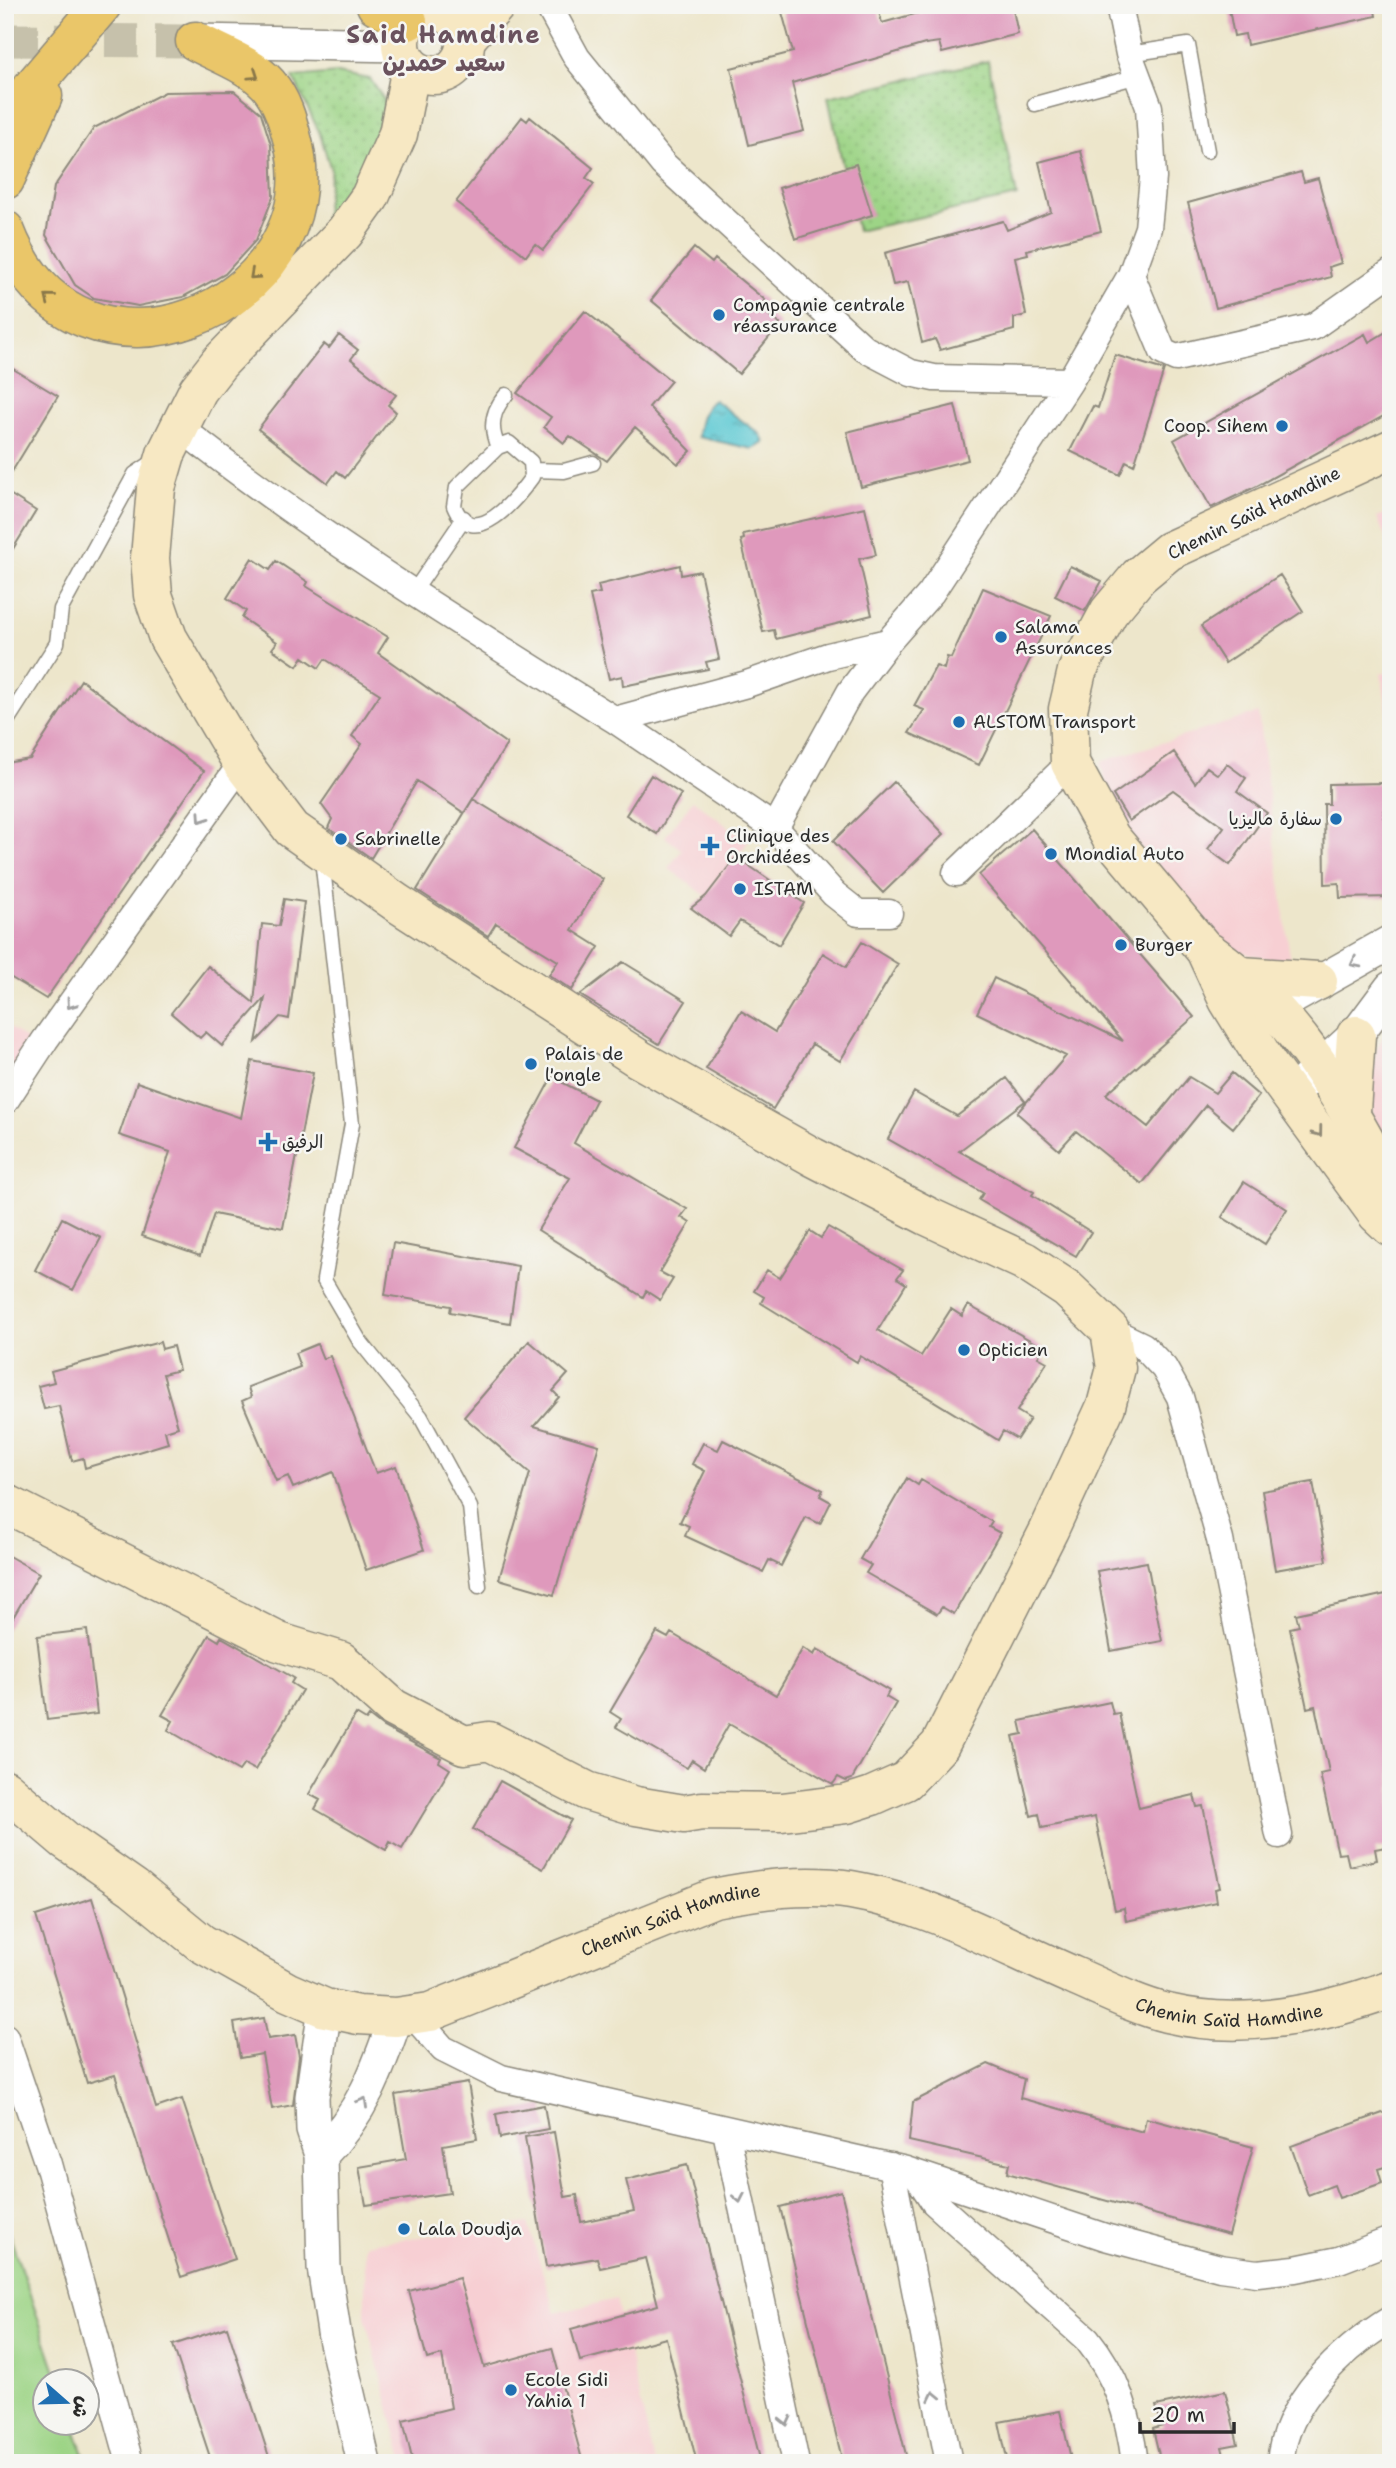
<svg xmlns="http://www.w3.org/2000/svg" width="1396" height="2468" font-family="'Shantell Sans','Playpen Sans Arabic',sans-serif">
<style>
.built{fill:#f7cfd3}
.grass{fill:url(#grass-dots);stroke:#648058;stroke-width:2}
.pitch{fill:#9dd486;stroke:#648058;stroke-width:2}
.water{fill:url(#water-ripples);stroke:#447a7f;stroke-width:2}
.building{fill:#df99bc}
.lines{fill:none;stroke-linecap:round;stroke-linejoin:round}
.tertiary-tunnel{stroke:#c6c1ab;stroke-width:33;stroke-dasharray:33 17;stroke-linecap:butt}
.service-casing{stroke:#8c887b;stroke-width:17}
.minor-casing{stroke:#8c887b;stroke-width:29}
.tertiary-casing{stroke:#8c887b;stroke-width:36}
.secondary-casing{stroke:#8c887b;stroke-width:41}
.motorway-casing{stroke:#8c887b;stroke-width:41}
.service{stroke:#fff;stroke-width:14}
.minor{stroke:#fff;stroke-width:26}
.tertiary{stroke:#fff;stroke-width:33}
.secondary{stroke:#f7e8c3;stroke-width:38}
.motorway{stroke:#eac669;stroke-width:38}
.oneway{stroke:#8a784a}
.oneway2{stroke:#a0a0a0}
.oneway3{stroke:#918a77}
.poi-dot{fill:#1f6fb2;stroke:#f6f6f2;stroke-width:2.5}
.labels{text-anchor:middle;stroke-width:5;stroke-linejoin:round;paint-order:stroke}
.poi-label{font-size:18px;fill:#2b2b2b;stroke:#f6f6f2;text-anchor:start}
.street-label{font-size:18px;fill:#2b2b2b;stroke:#f6f6f2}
.district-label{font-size:24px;font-weight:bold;letter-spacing:2px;fill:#6a525e;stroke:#f6f6f2}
</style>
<defs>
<pattern id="grass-dots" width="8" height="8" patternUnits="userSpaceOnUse" patternTransform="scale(1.75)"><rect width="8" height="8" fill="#9dd486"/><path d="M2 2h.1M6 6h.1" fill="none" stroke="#87b674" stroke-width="1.8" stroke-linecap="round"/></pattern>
<pattern id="water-ripples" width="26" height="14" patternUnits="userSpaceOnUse" patternTransform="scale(1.75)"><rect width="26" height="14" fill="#5dc9d3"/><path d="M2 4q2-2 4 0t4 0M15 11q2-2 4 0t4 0" fill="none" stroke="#4da3ab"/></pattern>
</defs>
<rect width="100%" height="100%" fill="#f6f6f2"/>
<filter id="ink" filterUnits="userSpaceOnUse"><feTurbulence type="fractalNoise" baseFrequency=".0143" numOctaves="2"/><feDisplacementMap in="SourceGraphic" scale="14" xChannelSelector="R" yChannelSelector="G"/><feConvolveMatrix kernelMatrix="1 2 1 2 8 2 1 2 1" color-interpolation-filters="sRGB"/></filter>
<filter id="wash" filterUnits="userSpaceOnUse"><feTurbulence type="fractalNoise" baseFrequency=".00686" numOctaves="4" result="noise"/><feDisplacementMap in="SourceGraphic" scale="28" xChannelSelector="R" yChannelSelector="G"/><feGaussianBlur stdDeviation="1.57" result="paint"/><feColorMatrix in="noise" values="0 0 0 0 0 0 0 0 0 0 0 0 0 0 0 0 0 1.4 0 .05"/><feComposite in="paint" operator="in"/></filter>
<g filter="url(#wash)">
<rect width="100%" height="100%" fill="#ede6cb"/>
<path class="built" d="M1391,512v40l-14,-35z
M1391,671v60l-10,-58z
M1258,713l33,252 -64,-17 -15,-13 -10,-23 -85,-89 -17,-61z
M693,800l55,42 -42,54 -38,-28 14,-18 -17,-13z
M5,1024l26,19 -26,39z
M1391,1026v125l-14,-13 -8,-48 8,-43z
M528,2223l27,90 61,-14 39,164h-251l-39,-146v-73z"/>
<path class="grass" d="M988,61l29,135 -160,35 -29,-134z
M337,73l33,6 17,25 -23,78 -42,54 9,-66 -11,-36 -27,-57z"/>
<path class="pitch" d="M5,2222l54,158h-13v42l27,1 14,40h-82z"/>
<path class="water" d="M714,400l47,35 3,8 -11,6 -55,-12c1,-13 4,-30 16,-37z"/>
<g id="blocks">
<path class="building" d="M780,5h97l5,18 47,-13 -2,-5h85l6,29 -76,19 -3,-11 -14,2 -133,39 12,48 -55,14 -18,-77 62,-16z
M1244,5h130l2,11 -129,29 -2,-11 -11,2 -5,-27z
M234,91l27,22 10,32 2,52 -17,43 -31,34 -42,23 -45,9 -44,-8 -19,-13 -29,-50 8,-48 40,-59 71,-36z
M522,117l5,4 3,-4 63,51 -7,10 8,6 -51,66 -8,-6 -9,12 -70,-54z
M1081,151l20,80 -74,19 1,4 -13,3 11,58 -12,3v12l-74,20 -5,-11 -13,4 -14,-61 -15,3 -8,-32 118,-32 4,9 44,-18 -12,-50z
M856,164l16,51 -77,24 -16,-51z
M1301,172l3,10 14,-4 23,85 -12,4 2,10 -115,31 -28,-105z
M694,248l18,15 3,-4 50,41 -6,7 21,17 -41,50 -88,-74z
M585,311l86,70 -22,26 42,44 -13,13 -43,-37 -28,34 -37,-25 -6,7 -20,-16 7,-10 -34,-24z
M1391,329v83l-134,74 -46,22 -37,-68 191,-106 4,8z
M339,335l19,15 -7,9 45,36 -8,10 8,7 -51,66 -8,-7 -9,12 -70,-54 66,-85 5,4z
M1115,355l49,15 -30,95 -8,-4 -6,14 -50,-24 23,-45 5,2z
M5,364l53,32 -53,87z
M955,405l13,55 -107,27 -14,-55z
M5,491l31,20 -31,51z
M865,507l11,48 -17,4 13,56 -96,24 -2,-9 -11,2 -22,-92 3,-1 -1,-5z
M252,558l18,12 6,-9 32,21 -2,4 82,51 -10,16 129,91 -43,69 -47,-32 -46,77 -43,-30 4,-9 -11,-15 41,-60 -10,-8 28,-42 -55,-35 -6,9 -16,-11 -6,9 -25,-17 5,-7 -35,-24 4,-7 -19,-13z
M680,565l1,10 19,-4 19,88 -13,3 2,7 -85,17 -1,-10 -13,3 -19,-84 10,-2 -2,-8z
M1070,566l32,15 -17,30 -30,-15z
M1280,575l23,36 -78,52 -24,-37z
M983,588l68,28 -72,149 -70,-32 15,-23 -10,-4 22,-40 8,3 3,-12 4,1z
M81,680l123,91 -158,228 -41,-25v-211l25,-4z
M1174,752l21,31 12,-16 11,8 9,-11 19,14 -9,13 30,22 -37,52 -22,-16 16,-22 -51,-37 -44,31 -16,-26z
M651,775l30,19 -24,40 -31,-19z
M894,782l50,52 -61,59 -50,-52z
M1384,783v37h7v77l-51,1 -1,-15 -14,1 -1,-80h5v-20z
M473,799l130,80 -31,51 27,17 -27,43 -23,-15 9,-14 -62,-38 -8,13 -71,-46z
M1032,829l162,188 -88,77 42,33 41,-50 26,16 17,-20 27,23 -26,32 -27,-23 -64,79 -66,-53 -17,19 -42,-37 49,-57 -89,-43 17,-35 129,63 -144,-166z
M736,857l68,46 -25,42 -39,-24 -11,15 -38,-28 15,-12z
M284,899l20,3 -15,117 -9,-2 -24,25 9,-44 -43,48 -16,-14 -6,6 -29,-25 37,-47 46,37 8,-79 17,2z
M862,942l36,22 -58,97 -28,-17 -39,65 -67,-40 35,-58 34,21 48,-79 23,14z
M623,962l63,39 -27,43 -79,-49z
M252,1061l61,12 -30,155 -69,-14 -14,42 -58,-20 28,-84 -51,-17 18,-53 104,36z
M552,1077l44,23 -22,43 113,66 -6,8 9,6 -30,49 13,7 -13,21 -14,-9 -3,6 -105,-67 32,-52 -56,-30z
M1007,1078l18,23 -66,50 75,41 -2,3 59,37 -15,24 -97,-56 4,-7 -95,-54 26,-47 43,24z
M1244,1182l43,27 -22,35 -43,-27z
M62,1218l39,20 -28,52 -38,-20z
M828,1227l75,43 -6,8 9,6 -28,46 43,26 30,-47 11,7 6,-11 76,43 -6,9 9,5 -30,49 13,8 -13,20 -14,-8 -5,9 -138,-84 -3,6 -96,-59 3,-6 -10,-6 13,-21 13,8 30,-47 11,7z
M393,1243l125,23 -8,57 -60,-11 1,-6 -66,-11z
M529,1341l39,33 -15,17 6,6 -25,29 65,19 -45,150 -55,-16 31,-106 -66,-56z
M160,1342l2,7 11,-3 6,24 -16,4 15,53 -13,4 3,12 -83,25 -2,-10 -11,3 -13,-55 -15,3 -6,-23 16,-4 -3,-11z
M317,1344l6,15 7,-3 46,117 20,-7 28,84 -58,20 -33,-98 -40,16 -5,-12 -12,5 -34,-80 9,-4 -3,-10 52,-20 -5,-14z
M723,1440l100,50 -3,6 11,6 -11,22 -14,-7 -25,49 -12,-6 -6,12 -78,-36 4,-10 -9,-4 25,-51 -13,-7 11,-21 15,7z
M907,1478l11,7 3,-5 51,30 20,12 -3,5 11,6 -46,81 -12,-7 -5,7 -71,-41 5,-8 -11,-6z
M1313,1482l14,79 -52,9 -13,-79z
M5,1554l34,19 -34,58z
M1147,1562l15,79 -51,10 -14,-80z
M1386,1594l5,18v234l-16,3 2,11 -28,6 -3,-13 -8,1 -18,-80 9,-2 -14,-66 -8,2 -17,-80 9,-2 -3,-12z
M87,1630l10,84 -50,6 -10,-84z
M657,1632l11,6 3,-5 105,62 27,-47 11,7 3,-6 72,42 -3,6 10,6 -44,76 -6,2 -8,-4 -5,7 -104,-60 -25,44 -12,-8 -5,8 -71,-41 5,-8 -11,-7z
M209,1635l10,6 2,-4 73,41 -3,5 11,7 -47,80 -11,-6 -5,7 -71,-41 5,-9 -11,-6z
M1110,1702l3,12 6,-1 20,95 55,-13 3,12 6,-1 17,82 -5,1 2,13 -91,19 -2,-13 -9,2 -20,-93 -53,11 -3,-14 -8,2 -18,-80 10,-2 -3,-13z
M356,1714l10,6 3,-4 14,11 58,31 -2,4 11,7 -48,80 -12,-7 -4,8 -71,-41 5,-9 -11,-6z
M500,1781l71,39 -28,49 -70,-40z
M92,1898l64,210 26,-9 53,160 -54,18 -66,-202 -28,8 -51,-167z
M264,2018l4,21 27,-4 4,21 -6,49 -21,4 -10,-55 -22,4 -6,-35z
M988,2064l36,15 -4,19 123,34 3,-14 107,29 -24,88 -222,-62 2,-9 -100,-23 4,-39z
M468,2083l9,56 -34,6 7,48 -84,12 -7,-38 47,-8 -11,-64z
M544,2105l4,24 -48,9 -4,-24z
M1391,2110v55l-13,4 4,14 -43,15 -5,-13 -26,10 -17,-49z
M554,2132l11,65 12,-2 4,27 53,-11 -8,-31 61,-15 74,298h-64l-31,-125 -86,23 -9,-32 87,-24 -12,-47 -46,10 -3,-10 -51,9 -21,-130z
M841,2191l67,272h-65l-63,-256z
M459,2278l25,89 68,-19 31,115h-170l-10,-43 48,-12 -9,-53 -15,4 -18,-68z
M227,2327l44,136h-59l-39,-118z
M1225,2391l13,53 -16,3 4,16h-65l-8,-34 9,-3 -6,-20z
M1060,2411l12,52h-64l-9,-41z"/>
</g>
</g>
<g filter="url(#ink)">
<use href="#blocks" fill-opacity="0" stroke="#8c887b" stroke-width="2"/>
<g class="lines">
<path class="tertiary-tunnel" d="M5,40l190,1"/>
<g class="service-casing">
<path id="service" d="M1129,54l59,-9 19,106
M1035,104l103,-28
M509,443l22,19 1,15c-15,21 -59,76 -78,29l3,-19 41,-40z
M498,447c-9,-20 -6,-36 8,-52
M534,470l30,1 29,-8
M413,593l51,-75
M5,724l52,-81 4,-34 74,-135 21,-14
M322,859l30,265 -28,156 35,60 62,77 49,90 9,79"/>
</g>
<g class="minor-casing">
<path id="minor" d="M548,5l29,53 86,106 202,185 46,24 23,5 136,3
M1131,275l32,77 13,6 137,-31 78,-55
M178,426c138,109 288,201 437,294l132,-36 81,-28 60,-14 43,-49 139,-212 61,-106 17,-47 5,-50 -4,-71 -20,-53 -10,-49
M615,720l160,108 59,66 24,19h31
M775,828l75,-136 38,-50
M956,873l114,-110
M5,1101l40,-61 197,-277
M1110,1330l33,16 21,22 16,29 40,143 59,295
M413,2015l30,34 58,29 405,92 199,67 115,31 37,5 38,-4 44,-9 52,-20
M5,2037l43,127 82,299
M726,2131l70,332
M891,2166l58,297
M915,2173l19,29 153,137c30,37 42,76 48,124
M1280,2463c5,-61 61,-113 111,-144"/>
</g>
<g class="tertiary-casing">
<path id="tertiary" d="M196,41l204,4
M1295,996l96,-54
M1290,1095l66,-60 35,-47
M325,2008l-13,89 1,33 8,25 3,112 11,71 29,125
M321,2155c42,-43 56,-83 75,-138"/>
</g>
<g class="secondary-casing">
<g id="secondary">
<circle cx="433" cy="43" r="32"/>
<path d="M465,40l31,-35"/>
<path d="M1391,449l-222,102 -30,25 -30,36 -32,59 -9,38 2,54 41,75 94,112 23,50 40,65 109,149 14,13"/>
<path d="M1209,952c85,58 135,147 182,237"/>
<path d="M1241,976l77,5"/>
<path d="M1351,1111l5,-76"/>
<path d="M5,1503l274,139 62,19 52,47 71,37 25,-4 98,50 49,15 48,8 18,-3 80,1 65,-8 25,-8 34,-15 34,-36 109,-215 57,-124 10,-38 -6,-38 -43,-41 -43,-28 -97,-45 -114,-59 -174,-98 -242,-156 -105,-74 -50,-66 -74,-125 -15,-43 -3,-37 6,-70 10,-34 32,-64 21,-27 126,-131 25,-35 28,-63 13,-67"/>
<path id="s1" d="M5,1789l60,51 69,48 67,55 87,49 37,16 33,7 38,2 34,-5 284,-114c45,-9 92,-15 137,-8 78,13 151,55 223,86 30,13 61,29 93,37 75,18 154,2 224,-24"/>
</g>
</g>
<g class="motorway-casing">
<path id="motorway" d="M376,5l32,16
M5,119l97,-114
M5,180l38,-84
M5,230c71,188 329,76 288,-88 -5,-20 -11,-42 -25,-58 -17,-19 -51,-31 -73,-43"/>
</g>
<use href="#service" class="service"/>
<use href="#minor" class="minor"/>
<use href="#tertiary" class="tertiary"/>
<use href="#secondary" class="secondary"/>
<use href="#motorway" class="motorway"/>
</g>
<defs><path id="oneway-chevron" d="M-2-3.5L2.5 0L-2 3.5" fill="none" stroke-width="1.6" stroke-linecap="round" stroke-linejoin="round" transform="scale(1.75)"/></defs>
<g class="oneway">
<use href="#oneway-chevron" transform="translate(254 75) rotate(34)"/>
<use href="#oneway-chevron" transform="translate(254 275) rotate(138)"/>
<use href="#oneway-chevron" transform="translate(49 298) rotate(-141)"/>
</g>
<g class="oneway2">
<use href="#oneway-chevron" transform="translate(202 818) rotate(124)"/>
<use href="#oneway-chevron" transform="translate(1355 963) rotate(153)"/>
<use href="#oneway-chevron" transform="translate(71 1004) rotate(125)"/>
<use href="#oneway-chevron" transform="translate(363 2102) rotate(-60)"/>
<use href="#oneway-chevron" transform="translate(739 2198) rotate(79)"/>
<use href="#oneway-chevron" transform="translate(934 2396) rotate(-102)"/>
<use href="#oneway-chevron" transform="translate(786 2421) rotate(77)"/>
</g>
<use class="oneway3" href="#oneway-chevron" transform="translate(1318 1132) rotate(53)"/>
</g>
<g class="poi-dot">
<circle cx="719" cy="315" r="7"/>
<circle cx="1282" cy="426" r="7"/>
<circle cx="1001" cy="637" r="7"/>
<circle cx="959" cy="722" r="7"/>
<circle cx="1336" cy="819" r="7"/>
<circle cx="341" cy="839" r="7"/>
<path d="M706.5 835.5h7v7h7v7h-7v7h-7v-7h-7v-7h7z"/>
<circle cx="1051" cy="854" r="7"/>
<circle cx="740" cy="889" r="7"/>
<circle cx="1121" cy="945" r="7"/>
<circle cx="531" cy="1064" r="7"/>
<path d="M264.5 1131.5h7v7h7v7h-7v7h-7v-7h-7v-7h7z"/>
<circle cx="964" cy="1350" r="7"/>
<circle cx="404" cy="2229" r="7"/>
<circle cx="511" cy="2390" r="7"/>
</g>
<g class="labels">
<g class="poi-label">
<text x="733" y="311">Compagnie centrale<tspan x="733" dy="21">réassurance</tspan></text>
<text x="1268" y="432" text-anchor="end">Coop. Sihem</text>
<text x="1015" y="633">Salama<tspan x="1015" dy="21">Assurances</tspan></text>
<text x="973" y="728">ALSTOM Transport</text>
<text x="1322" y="825" text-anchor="end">سفارة ماليزيا</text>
<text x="726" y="842">Clinique des<tspan x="726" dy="21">Orchidées</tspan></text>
<text x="355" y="845">Sabrinelle</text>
<text x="1065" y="860">Mondial Auto</text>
<text x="754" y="895">ISTAM</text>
<text x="1135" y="951">Burger</text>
<text x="545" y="1060">Palais de<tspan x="545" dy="21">l'ongle</tspan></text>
<text x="282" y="1148">الرفيق</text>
<text x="978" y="1356">Opticien</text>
<text x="418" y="2235">Lala Doudja</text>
<text x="525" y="2386">Ecole Sidi<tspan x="525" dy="21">Yahia 1</tspan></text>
</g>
<g class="street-label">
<text transform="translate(1254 513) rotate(-26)" y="6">Chemin Saïd Hamdine</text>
<text dy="6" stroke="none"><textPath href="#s1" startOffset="754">Chemin Saïd Hamdine</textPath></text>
<text dy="6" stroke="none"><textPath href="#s1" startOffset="1342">Chemin Saïd Hamdine</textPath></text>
</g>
<g class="district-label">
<text x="444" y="43">Said Hamdine<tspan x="444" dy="28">سعيد حمدين</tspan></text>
</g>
</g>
<rect width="1396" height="2468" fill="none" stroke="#f6f6f2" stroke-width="28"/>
<g transform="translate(66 2402) rotate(110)"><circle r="33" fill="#f6f6f2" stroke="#a5a5a2" stroke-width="2"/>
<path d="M0-5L12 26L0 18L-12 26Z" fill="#1f6fb2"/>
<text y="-10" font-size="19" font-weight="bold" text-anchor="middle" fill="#2b2b2b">ش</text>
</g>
<path d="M1140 2422v10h94v-10" fill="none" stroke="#2b2b2b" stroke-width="3.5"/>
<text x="1151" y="2422" font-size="21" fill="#2b2b2b" stroke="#f6f6f2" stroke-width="5" paint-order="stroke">20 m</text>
</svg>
